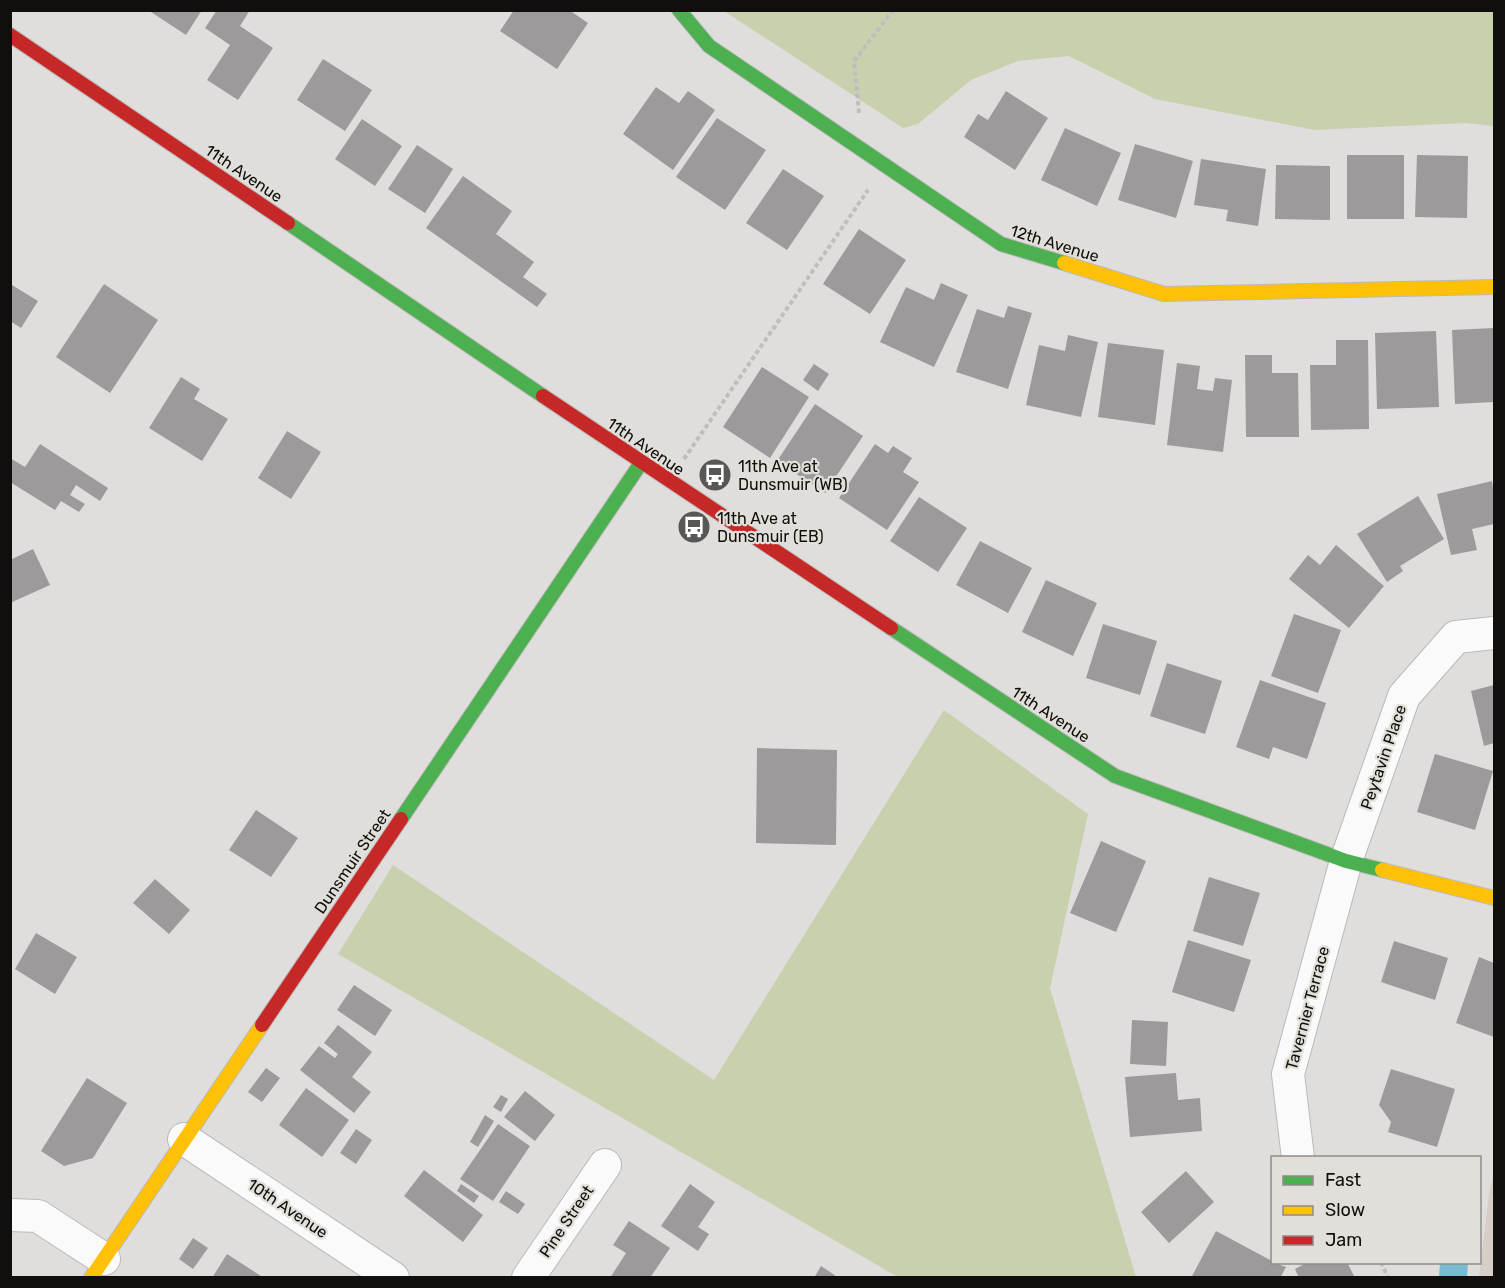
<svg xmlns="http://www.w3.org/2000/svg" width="1505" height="1288" font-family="Rubik,sans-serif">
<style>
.built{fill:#d5cfc8}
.green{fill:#c9d0ae}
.water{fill:#76bbd1}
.building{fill:#9c9a9a}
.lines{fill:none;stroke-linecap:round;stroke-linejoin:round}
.street-casing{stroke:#bbbab8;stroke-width:34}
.fast-casing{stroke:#bbbab8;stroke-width:16}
.slow-casing{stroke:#bbbab8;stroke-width:16}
.jam-casing{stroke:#bbbab8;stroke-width:16}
.path{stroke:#bebebd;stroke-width:4;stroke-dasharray:4.5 3;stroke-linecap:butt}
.street{stroke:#fafafa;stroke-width:32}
.fast{stroke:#4caf50;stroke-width:14}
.slow{stroke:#ffc107;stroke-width:14}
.jam{stroke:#c62828;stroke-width:14}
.labels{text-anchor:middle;stroke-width:4.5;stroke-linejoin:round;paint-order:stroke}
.street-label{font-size:16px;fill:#100f0d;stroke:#e2dfda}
.poi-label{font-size:16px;fill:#100f0d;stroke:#e2dfda;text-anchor:start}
</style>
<rect width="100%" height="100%" fill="#e0dedc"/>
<path class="built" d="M1494,1175v102h-15l10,-84z"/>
<path class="green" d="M724,11h770v115l-29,-3 -150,7 -160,-31 -86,-43 -51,5 -47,19 -53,44 -15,4z
M944,710l144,104 -38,174 86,289h-238l-560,-323 55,-89 321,215z"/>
<path class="water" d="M1440,1263h28l-1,14h-28z"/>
<path class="building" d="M148,10h54l-16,25z
M217,10h33l-10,16 33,22 -35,52 -31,-20 23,-35 -25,-17z
M514,10h55l19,13 -31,46 -57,-38z
M323,59l49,31 -27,41 -48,-31z
M656,87l23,16 9,-12 27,19 -42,60 -50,-36z
M1006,91l42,27 -33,52 -51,-33 14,-23 10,6z
M717,118l49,32 -41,60 -49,-33z
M362,119l40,27 -27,40 -40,-27z
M1065,128l56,25 -24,53 -56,-26z
M1135,144l58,17 -17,57 -58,-18z
M417,145l36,24 -28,44 -37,-24z
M1347,155h57v64h-57z
M1417,155l51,1 -1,62 -52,-1z
M1201,159l65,10 -8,57 -32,-5 2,-11 -34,-5z
M1276,165l54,1v54l-55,-1z
M783,169l41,27 -37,54 -41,-27z
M463,176l49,35 -16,23 38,28 -11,15 24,17 -10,13 -111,-79z
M859,229l47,31 -36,54 -47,-30z
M941,283l27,12 -34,72 -54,-25 26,-55 28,13z
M104,284l54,36 -48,73 -54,-36z
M12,285l26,16 -17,27 -11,-7v-33z
M1008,306l24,7 -24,76 -52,-17 21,-63 27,9z
M1494,328v74l-39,2 -3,-74z
M1436,331l3,76 -62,2 -2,-76z
M1068,335l30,7 -17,75 -55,-12 13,-60 26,6z
M1336,340h32l1,89 -58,1 -1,-65h26z
M1108,343l56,7 -9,75 -57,-8z
M1245,355h27v18h26l1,64h-53z
M1177,363l23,3 -3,23 16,2 2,-13 17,2 -9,72 -56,-7z
M814,364l15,10 -11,17 -15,-11z
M762,367l47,30 -39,61 -47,-31z
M181,377l19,12 -6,10 34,20 -26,42 -53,-33z
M815,404l48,32 -38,57 -48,-32z
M287,431l34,21 -30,47 -33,-21z
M40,444l68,44 -8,13 -24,-16 -6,10 15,9 -6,8 -18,-11 -6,9 -45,-28v-24l15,9z
M875,444l13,9 5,-7 19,12 -9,14 16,10 -32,48 -48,-32z
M1492,481l2,13v30l-22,5 5,21 -26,5 -14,-61z
M1418,496l26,43 -44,27 3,5 -16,11 -30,-48z
M919,497l48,31 -29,44 -48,-31z
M980,541l52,27 -24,45 -52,-28z
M1336,545l48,41 -35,42 -60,-49 19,-24 12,10z
M33,549l17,36 -40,18v-43z
M1046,580l51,23 -24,53 -51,-24z
M1294,614l47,16 -23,63 -47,-17z
M1103,624l54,17 -17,54 -54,-17z
M1167,663l55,18 -17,53 -55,-18z
M1260,680l66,23 -19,56 -34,-12 -4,12 -33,-12z
M1494,685v58l-10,3 -13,-55z
M757,748l80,2 -1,95 -80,-2z
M1435,754l58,17 -18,59 -58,-18z
M256,810l42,28 -27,39 -42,-27z
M1101,841l45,20 -30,71 -46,-19z
M1209,877l51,16 -17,53 -50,-15z
M155,879l35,31 -21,24 -36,-31z
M36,933l41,24 -22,37 -40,-25z
M1188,940l63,20 -17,52 -62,-20z
M1394,941l54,17 -13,42 -54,-18z
M1479,957l15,6v74l-38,-14z
M354,985l38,25 -17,26 -38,-26z
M1132,1020l36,2 -2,44 -36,-2z
M338,1025l34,27 -20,25 19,15 -17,21 -54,-43 19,-24 16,12 3,-4 -14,-11z
M266,1068l14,10 -18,24 -14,-10z
M1391,1069l64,20 -18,58 -49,-15 3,-10 -12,-17z
M1176,1073l2,27 22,-2 2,33 -72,6 -5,-60z
M87,1078l40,25 -34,55 -29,8 -23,-15z
M306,1088l43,32 -27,37 -43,-32z
M525,1091l30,24 -20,26 -31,-24z
M501,1095l7,4 -7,13 -8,-5z
M485,1115l9,6 -16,26 -8,-5z
M498,1124l32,22 -37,55 -33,-22z
M356,1129l16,11 -16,24 -16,-11z
M424,1170l59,45 -20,27 -59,-46z
M1186,1171l28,31 -45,41 -28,-31z
M461,1184l18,12 -5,7 -17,-12z
M690,1184l25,18 -17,25 11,7 -11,17 -37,-25z
M506,1191l19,13 -7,10 -19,-12z
M629,1221l41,27 -20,30h-40l16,-25 -13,-8z
M1216,1231l56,30v1l14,5 -6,11h-89z
M193,1238l15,10 -15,21 -14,-10z
M227,1254l37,24h-52z
M1308,1262h39l8,16h-56l-4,-9z
M821,1266l18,12h-25z"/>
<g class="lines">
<g class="street-casing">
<path id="street" d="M184,1139l209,139
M1298,1158l-10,-84 58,-213 58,-165 52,-59 38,-4
M10,1215l28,1 66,43
M528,1278l77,-113"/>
</g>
<g class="fast-casing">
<path id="fast" d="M679,10l30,36 292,198 63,19
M288,223l255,173
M891,628l224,148 231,85 36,9
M401,819l240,-356"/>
</g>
<g class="slow-casing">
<path id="slow" d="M1064,263l100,31 330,-7
M1382,870l112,28
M91,1278l171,-253"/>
</g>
<g class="jam-casing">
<path id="jam" d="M10,35l278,188
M543,396l348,232
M262,1025l139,-206"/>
</g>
<path class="path" d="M859,113l-5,-52 39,-51
M684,459l184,-269
M1381,1262l7,16"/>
<use href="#street" class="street"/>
<use href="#fast" class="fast"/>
<use href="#slow" class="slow"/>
<use href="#jam" class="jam"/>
</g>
<defs>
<g id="bus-disc" transform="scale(1.725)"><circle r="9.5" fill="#595755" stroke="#e2dfda"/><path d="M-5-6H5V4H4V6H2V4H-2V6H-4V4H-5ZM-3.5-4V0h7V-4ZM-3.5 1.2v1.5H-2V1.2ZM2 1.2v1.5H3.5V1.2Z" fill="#fff"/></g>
</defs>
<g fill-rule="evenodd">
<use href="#bus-disc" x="715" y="475"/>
<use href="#bus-disc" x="694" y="527"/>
</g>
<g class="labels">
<g class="street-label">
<text transform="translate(244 173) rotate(34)" y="6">11th Avenue</text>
<text transform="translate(1055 243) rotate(17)" y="6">12th Avenue</text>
<text transform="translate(646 446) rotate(34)" y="6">11th Avenue</text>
<text transform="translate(1051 714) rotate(33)" y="6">11th Avenue</text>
<text transform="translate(1383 757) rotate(-71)" y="6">Peytavin Place</text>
<text transform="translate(352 861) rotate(-56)" y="6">Dunsmuir Street</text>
<text transform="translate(1307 1008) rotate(-75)" y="6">Tavernier Terrace</text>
<text transform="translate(288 1208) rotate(34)" y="6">10th Avenue</text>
<text transform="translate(566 1221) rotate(-56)" y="6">Pine Street</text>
</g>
<g class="poi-label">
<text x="738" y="472">11th Ave at<tspan x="738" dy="18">Dunsmuir (WB)</tspan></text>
<text x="717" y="524">11th Ave at<tspan x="717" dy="18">Dunsmuir (EB)</tspan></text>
</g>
</g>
<rect width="1505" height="1288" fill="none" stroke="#100f0d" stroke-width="24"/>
<rect x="1271" y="1156" width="210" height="108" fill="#e2dfda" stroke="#8e8c88" stroke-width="1.5"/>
<rect x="1283" y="1176" width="30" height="9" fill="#4caf50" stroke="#8e8c88" stroke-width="1.5"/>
<text x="1325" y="1186" font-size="18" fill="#100f0d">Fast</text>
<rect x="1283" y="1206" width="30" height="9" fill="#ffc107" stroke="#8e8c88" stroke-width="1.5"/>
<text x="1325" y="1216" font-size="18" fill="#100f0d">Slow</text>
<rect x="1283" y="1236" width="30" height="9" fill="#c62828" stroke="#8e8c88" stroke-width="1.5"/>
<text x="1325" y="1246" font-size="18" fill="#100f0d">Jam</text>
</svg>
